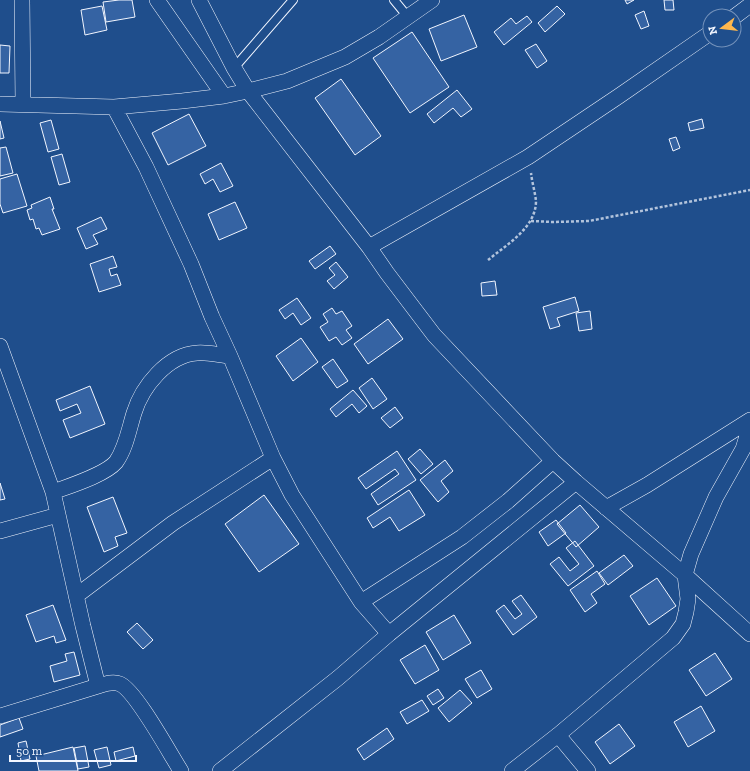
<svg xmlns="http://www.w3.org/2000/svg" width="750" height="771" font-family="'Zilla Slab',serif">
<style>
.building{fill:#3563a3;stroke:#f2f6ff}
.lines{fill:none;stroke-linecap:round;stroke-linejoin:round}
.lane-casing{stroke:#f2f6ff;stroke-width:10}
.street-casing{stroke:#f2f6ff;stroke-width:16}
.path{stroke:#b3c4dc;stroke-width:2.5;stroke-dasharray:3 2;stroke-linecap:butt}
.lane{stroke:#1f4e8c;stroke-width:8}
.street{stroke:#1f4e8c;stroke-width:15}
</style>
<rect width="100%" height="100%" fill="#1f4e8c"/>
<path class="building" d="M119,0h13l3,17 -29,5 -3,-20z
M625,0h9l-7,4z
M664,0h9l1,10h-9z
M102,6l5,24 -22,5 -4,-25z
M557,6l8,8 -20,18 -7,-9z
M644,11l5,15 -8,3 -6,-14z
M464,15l13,32 -36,14 -12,-32z
M527,16l5,6 -28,23 -10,-13 17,-14 5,6z
M412,32l37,55 -39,26 -37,-55z
M536,44l11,17 -10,7 -12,-18z
M0,45l10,1 -1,27h-9z
M341,79l40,57 -26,19 -40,-57z
M457,90l15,19 -11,8 -8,-9 -19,15 -7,-9z
M189,114l17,32 -38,19 -16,-32z
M702,119l2,9 -14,3 -2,-8z
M51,120l8,29 -11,3 -8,-29z
M0,121l4,17 -4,1z
M676,137l4,11 -7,3 -4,-12z
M6,147l7,26 -13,3v-28z
M62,154l8,28 -11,3 -8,-28z
M221,163l12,23 -13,6 -7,-13 -8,5 -5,-10z
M17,174l10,32 -24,7 -3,-9v-25z
M50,197l4,12h-2l8,20 -18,6 -3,-7 -3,1 -3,-10 -3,1 -3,-10 5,-2 -1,-3z
M235,202l12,26 -28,12 -11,-26z
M101,217l6,12 -14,6 5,9 -12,5 -9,-21z
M330,246l6,8 -21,15 -6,-8z
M113,256l4,11 -8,2 2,7 6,-2 4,11 -22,7 -9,-28z
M336,262l12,15 -14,12 -7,-8 8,-6 -6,-7z
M495,281l2,14 -15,1 -1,-13z
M575,297l4,14 -22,7 3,8 -10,3 -7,-22z
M297,298l14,20 -10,7 -8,-12 -8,6 -6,-9z
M332,308l4,6 6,-3 10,15 -6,4 6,8 -10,7 -6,-8 -7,4 -9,-14 8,-5 -5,-8z
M590,311l2,18 -13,2 -3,-18z
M388,319l15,20 -35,25 -14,-20z
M301,338l17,24 -25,19 -17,-25z
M333,359l15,22 -11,7 -15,-21z
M372,378l15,21 -14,10 -14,-21z
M90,386l15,38 -35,14 -7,-18 18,-7 -4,-9 -17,7 -4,-11z
M353,390l14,16 -8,7 -7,-9 -16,13 -6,-8z
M395,407l8,11 -13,10 -9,-10z
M420,449l13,15 -12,10 -13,-15z
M397,451l19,29 -38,25 -7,-11 28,-20 -4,-5 -29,20 -8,-11z
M445,460l8,11 -12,10 8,11 -11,10 -18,-22z
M0,483l5,16 -5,1z
M409,490l16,25 -26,16 -9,-14 -17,11 -6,-10z
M264,495l35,49 -40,28 -34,-48z
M113,497l14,36 -12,4 3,9 -14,6 -17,-45z
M580,505l19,22 -23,20 -19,-23z
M556,520l10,13 -18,13 -9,-14z
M575,541l19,25 -26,20 -18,-22 9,-7 11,14 9,-7 -13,-16z
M624,555l9,11 -25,19 -9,-12z
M597,571l8,13 -14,10 6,9 -12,9 -15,-22z
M657,578l19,28 -27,19 -19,-29z
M521,595l16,22 -24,18 -17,-24 8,-6 11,14 7,-5 -10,-13z
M53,605l13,35 -10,3 -2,-7 -18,6 -10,-27z
M454,615l17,28 -28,17 -17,-28z
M137,623l16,17 -10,9 -16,-17z
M425,645l14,25 -24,14 -15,-24z
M74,652l6,23 -26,7 -4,-16 17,-5 -2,-7z
M715,653l17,26 -26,17 -17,-26z
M481,670l11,19 -15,9 -12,-19z
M438,689l6,9 -11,7 -6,-9z
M460,690l12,13 -23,19 -11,-14z
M422,700l7,11 -22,13 -7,-12z
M701,706l14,25 -27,16 -14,-25z
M19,718l4,11 -23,8v-12z
M619,724l16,22 -25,18 -15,-22z
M387,728l7,11 -30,21 -7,-11z
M26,741l4,18 -9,2 -3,-18z
M85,746l4,21 -11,2 -4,-21z
M73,747l5,24h-39l-3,-15z
M107,747l4,18 -12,3 -5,-18z
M133,747l2,9 -19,5 -2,-9z"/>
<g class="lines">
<g class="lane-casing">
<path id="lane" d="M394,0l14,17
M234,68l59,-68"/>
</g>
<g class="street-casing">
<path id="street" d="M22,0l1,104
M157,0l67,96
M199,0l35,68 14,23 121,156 18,26 47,62 119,126 23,21 109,93 65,59
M734,17l16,-12
M0,104l114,3 68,-6 42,-5 24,-5 39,-10 58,-24 34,-20 53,-37
M114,107l32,60 45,97 21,53 18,39 43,102 19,37 69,107 28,32
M369,247l159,-90 91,-61 91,-63
M0,346l53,146 30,134 15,60
M53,492c16,-6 52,-17 63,-30 10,-14 13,-33 18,-49 8,-26 33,-58 63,-60 10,-1 22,2 33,3
M606,508l41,-23 103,-65
M0,531l58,-16
M76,596l97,-73 100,-65
M361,602l101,-65 46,-36 45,-40
M0,716l98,-30c7,-2 15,-5 22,-2 16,7 50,70 61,87
M558,735l30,36
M220,771l118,-93 51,-44 187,-152
M512,771l46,-36 115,-97 10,-14 3,-12 2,-13 -3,-24 6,-21 25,-57 27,-48 7,-23"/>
</g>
<path class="path" d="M531,221l22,1 36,-1 161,-31
M488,260c18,-15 48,-32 48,-59 -1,-9 -4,-19 -5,-28"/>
<use href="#lane" class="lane"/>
<use href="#street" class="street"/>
</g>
<g transform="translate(722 28) rotate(255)"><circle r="19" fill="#1f4e8c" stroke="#7391ba"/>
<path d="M0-3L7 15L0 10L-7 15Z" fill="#ffb74d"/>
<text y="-6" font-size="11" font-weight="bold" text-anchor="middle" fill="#f2f6ff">N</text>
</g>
<path d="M10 755v6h126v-6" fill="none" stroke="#f2f6ff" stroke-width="2"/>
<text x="16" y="755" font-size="12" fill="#f2f6ff" stroke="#1f4e8c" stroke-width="3" paint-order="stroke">50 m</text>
</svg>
